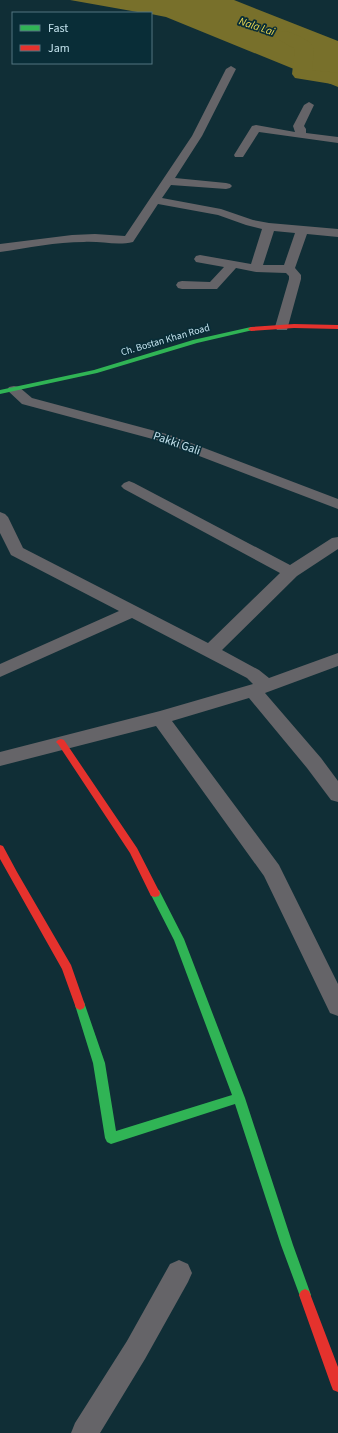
<svg xmlns="http://www.w3.org/2000/svg" width="338" height="1433" font-family="'Source Sans 3',sans-serif">
<style>
.water{fill:#78702b}
.lines{fill:none;stroke-linecap:round;stroke-linejoin:round}
.river{fill:#78702b;fill-rule:evenodd}
.street{fill:#656468;fill-rule:evenodd}
.fast{fill:#30b455;fill-rule:evenodd}
.jam{fill:#e5322d;fill-rule:evenodd}
.labels{text-anchor:middle;stroke-width:3.5;stroke-linejoin:round;paint-order:stroke}
.far-street-label{font-size:10px;fill:#c3e2ed;stroke:#092d37}
.far-water-label{font-size:11px;font-style:italic;fill:#ecd850;stroke:#092d37}
.street-label{font-size:12px;fill:#c3e2ed;stroke:#092d37}
</style>
<rect width="100%" height="100%" fill="#102e36"/>
<path class="water" d="M70,0h164l104,41v46l-172,-70 -15,-3v-1h-8z"/>
<g class="lines">
<path class="river" d="M285,31c6,1 26,9 28,16 2,6 -1,16 -1,23l26,3v12l-43,-7 -3,-4 3,-25 -16,-9 -3,-4 3,-4z"/>
<path class="street" d="M231,66l5,3 -34,67 -27,42 51,5 4,1 2,2 -2,2 -4,1 -55,-4 -9,13 59,11 32,11 16,3 69,6v8l-31,-3 -12,34 6,7v4l-14,51h-10l-2,-3 14,-48v-3l-3,-3 -30,-1 -20,-4 -19,21h-35l-4,-1 -2,-3 2,-3 4,-1 28,1 14,-15 -28,-5 -2,-3 2,-3 4,-1 51,9 11,-35 -16,-4 -28,-10 -60,-11 -25,38c-16,4 -32,-1 -49,0 -28,0 -56,6 -84,10v-8l72,-9 23,-1 30,2 67,-100 34,-67zM274,231l21,2 -11,32h-21z
M309,102l5,3 -10,21 2,3v4l32,4v6l-79,-11 -16,25h-8l-1,-2 18,-29 4,-1 39,7 -2,-6 11,-21z
M14,386l5,1 13,11 138,37 168,64v10l-178,-68 -138,-37 -15,-14 2,-3z
M129,481l5,2 156,82 42,-27 6,-1v12l-41,27 -75,74 37,20 10,8 69,-25v13l-73,27 56,65 17,23v21l-7,-2 -24,-32 -58,-70 -77,23 107,144 59,119v32l-8,-3 -66,-137 -108,-150 -156,40v-14l160,-41 93,-27 -6,-6 -115,-60 -132,59v-13l119,-53 -108,-56 -11,-22v-21l5,2 3,3 15,31 185,95 72,-70 -156,-84 -3,-3 3,-3z
M179,1260l9,4 4,9 -4,9 -43,77 -45,74h-29l4,-10 52,-82 43,-77z"/>
<path class="fast" d="M251,327l3,2 -1,1 -56,13 -100,30 -97,21v-4l94,-20 99,-30z
M155,889l4,1 25,49 61,159 48,147 18,50 -2,4 -4,2 -4,-2 -20,-54 -46,-141 -124,40 -4,-2 -2,-4 -12,-75 -18,-58 1,-3 4,-2 4,2 1,3 20,58 11,68 116,-36 -58,-155 -24,-47 1,-3z"/>
<path class="jam" d="M294,324l44,1v4l-44,-1 -43,3 -3,-2 3,-2z
M61,739l3,1 73,108 23,45 -1,3 -4,1 -4,-1 -21,-43 -72,-109 -2,-2 2,-2z
M0,845l3,1 14,26 54,93 14,40 -1,3 -4,2 -4,-2 -14,-39 -62,-110z
M305,1289l4,2 29,76v25l-5,-2 -2,-5 -32,-90 2,-4z"/>
</g>
<g class="labels">
<g class="far-street-label">
<text transform="translate(165 339) rotate(-16)" y="4">Ch. Bostan Khan Road</text>
</g>
<g class="far-water-label">
<text transform="translate(257 26) rotate(18)" y="4">Nala Lai</text>
</g>
<g class="street-label">
<text transform="translate(177 443) rotate(19)" y="4">Pakki Gali</text>
</g>
</g>
<rect x="12" y="12" width="140" height="52" fill="#092d37" stroke="#537580"/>
<rect x="20" y="25" width="20" height="6" fill="#30b455" stroke="#537580"/>
<text x="48" y="32" font-size="12" fill="#c3e2ed">Fast</text>
<rect x="20" y="45" width="20" height="6" fill="#e5322d" stroke="#537580"/>
<text x="48" y="52" font-size="12" fill="#c3e2ed">Jam</text>
</svg>
